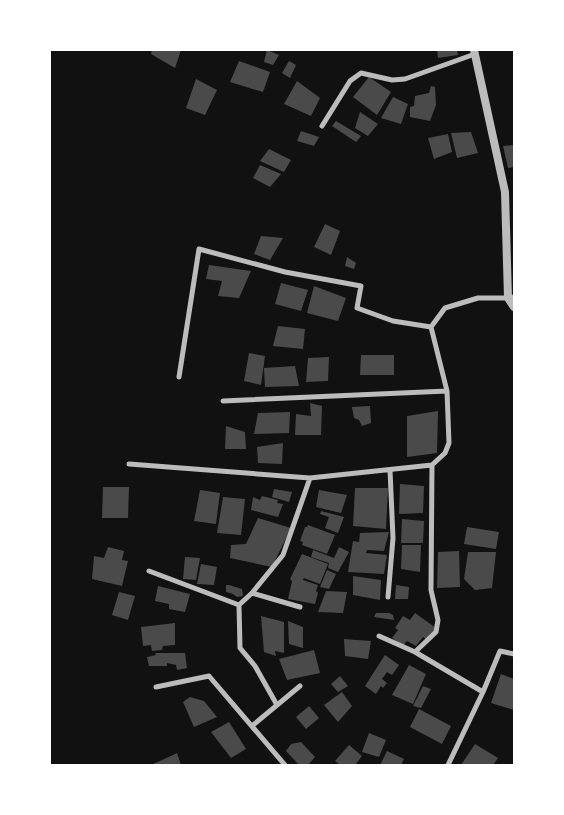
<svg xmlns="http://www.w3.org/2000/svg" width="564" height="815" font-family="Figtree,sans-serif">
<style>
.building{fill:#4a4a4a}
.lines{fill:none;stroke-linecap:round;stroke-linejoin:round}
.minor{stroke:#bcbcbc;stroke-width:5}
.tertiary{stroke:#bcbcbc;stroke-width:8}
</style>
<rect width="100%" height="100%" fill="#111"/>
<path class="building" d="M152,50h29l-6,18 -24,-14z
M267,50l12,5 -6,10 -9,-3z
M437,50h20l1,5 -20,3z
M239,61l31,11 -7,20 -33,-10z
M289,61l7,4 -6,13 -8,-5z
M369,77l22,15 -14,23 -24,-18z
M196,79l21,11 -12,25 -19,-7z
M297,81l23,17 -9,18 -27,-12z
M431,86l4,1 1,18 -6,16 -20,-4v-10l4,-1 1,-10 14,-3z
M393,97l15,7 -7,20 -20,-6z
M360,112l18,12 -10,12 -13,-8z
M336,121l25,15 -5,6 -24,-16z
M301,131l18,6 -5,9 -17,-5z
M471,132l7,21 -21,5 -6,-25z
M448,134l4,18 -18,7 -6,-21z
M514,145v22l-6,1 -5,-22z
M269,149l22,11 -7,12 -24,-11z
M260,165l21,9 -11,13 -17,-9z
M325,224l15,7 -9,24 -17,-8z
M261,236l22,2 -13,22 -16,-6z
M347,257l9,6 -2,6 -9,-3z
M209,265l42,6 -12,27 -21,-2 4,-15 -16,-2z
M281,283l27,7 -7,21 -26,-7z
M314,286l32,12 -8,23 -31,-8z
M278,326l27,3 -2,20 -30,-3z
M249,353l16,3 -4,29 -17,-4z
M361,355h33v20h-34z
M329,357l-1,24 -22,1 2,-24z
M295,366l4,20 -34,1 -1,-19z
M310,403l12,3 -1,29h-26l1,-21 15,2z
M370,406l1,17 -9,3 -3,-6 -5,-2 -2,-11z
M438,411l-1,42 -30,4v-41z
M290,412l-1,21 -35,1 4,-21z
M226,426l19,6 1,17h-21z
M283,443l-1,21 -24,-1 -1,-16z
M400,484l24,2 -1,27 -24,1z
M103,487h26l-1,31h-26z
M355,488h33l-2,41 -33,-3z
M274,489l18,3 -3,10 -17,-5z
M200,490l20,3 -4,31 -22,-3z
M319,490l28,5 -6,18 -25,-6z
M262,496l16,4 -1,3 6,1 -5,13 -27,-7 2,-13 7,3z
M223,497l22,2 -4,36 -24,-2z
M321,511l23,6 -6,16 -13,-5 4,-11 -9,-3z
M258,518l33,10 -19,39 -42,-9 1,-13 15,-1z
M402,519l22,2 -1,22h-22z
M308,525l27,10 -8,19 -25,-9 1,-3 -3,-1 5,-14h2z
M467,527l32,5 -3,17 -32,-5z
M389,532l-5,19 -17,-1 -1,3 21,2 -3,19 -36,-2 5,-31 6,1 1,-9z
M402,545h19l-1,27 -19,-3z
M108,547l16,4 -2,9 6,1 -6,25 -30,-7 2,-23 10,2z
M339,547l10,5 -11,20 -10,-4 1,-5 -18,-6 2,-7 21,8z
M459,551l1,36 -23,1 1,-36z
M468,552h28l-4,36 -17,2 -11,-11z
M302,554l26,10 -8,20 -16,-6 -1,2 15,5 -2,6 2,2 -3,11 -27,-5 4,-18 -2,-2z
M185,557l15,1 -4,22 -13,-1z
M201,564l16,3 -3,18 -17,-1z
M327,570l9,4 -7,15 -9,-2z
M353,576l28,4 -1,20 -27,-5z
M226,585h3l13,4 1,7 -6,1 -4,-3 -7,-2z
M396,585l13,2 -1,12h-13z
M158,586l32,8 -5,18 -16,-3v-5l-14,-3z
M326,591l21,1 -4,21 -25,-1z
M119,592l16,4 -7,24 -16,-5z
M376,613h13l4,2 1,5 -20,-3z
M415,613l21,15 -9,12 -4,-3 -7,9 -9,-5 -4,5 -11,-8 6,-8 -3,-2 8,-12 7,4z
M261,616l23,6v31l-9,-2 1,5 -12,-4z
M288,621l15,6v21l-14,-4z
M175,623v22l-12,1 -1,4 -10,1 -1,-6 -8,1 -2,-19z
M344,639l27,2 -3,18 -23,-3z
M314,650l6,23 -33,7 -8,-21z
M155,653h30l2,15 -10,2 -1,-5 -9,-2v3h-18l-2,-9 9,-2z
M385,655l14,10 -7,10 -5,-3 -5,7 5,4 -4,5 -2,-2 -5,8 -11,-8z
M409,665l17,9 -13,30 -21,-9z
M501,674l13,5v31l-23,-7z
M340,676l8,10 -10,6 -7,-8z
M423,686l8,3 -10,19 -8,-2z
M342,692l10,14 -14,16 -14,-17z
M190,697l14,4 13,16 -23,10 -11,-25z
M309,706l10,12 -13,11 -10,-12z
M419,709l32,17 -9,18 -32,-17z
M229,722l17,27 -15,9 -20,-26z
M369,733l17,7 -7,17 -17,-5z
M301,742l14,15 -7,8h-9l-13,-14 5,-7z
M475,744l23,14 -5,7h-32z
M349,745l13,11 -7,9h-15l-5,-4z
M387,751l17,8 -3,6h-21z
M177,753l4,12h-30l22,-10z"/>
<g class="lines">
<path class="minor" d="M322,126l28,-45 11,-8 31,7 13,-1 70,-25
M179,377l20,-128 86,23 76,14 -4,22 36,13 38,6
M223,401l224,-10
M129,464l181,14 122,-13 13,-12 4,-10 -2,-52 -16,-64 14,-19 33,-10h30l6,-1
M149,571l90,34 13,-12 48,14
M252,593l31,-38 27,-77
M388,597l5,-59 -3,-68
M239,605l1,43 15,18 22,39
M379,636l36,16 68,40
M415,652l21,-20 2,-12 -7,-30 1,-125
M156,687l53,-11 76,89
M252,726l48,-40
M448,765l35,-73 17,-41 14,3"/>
<path class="tertiary" d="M474,50l31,142 3,106 6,9"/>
</g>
<rect width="564" height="815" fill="none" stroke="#ffffff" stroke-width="102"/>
</svg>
